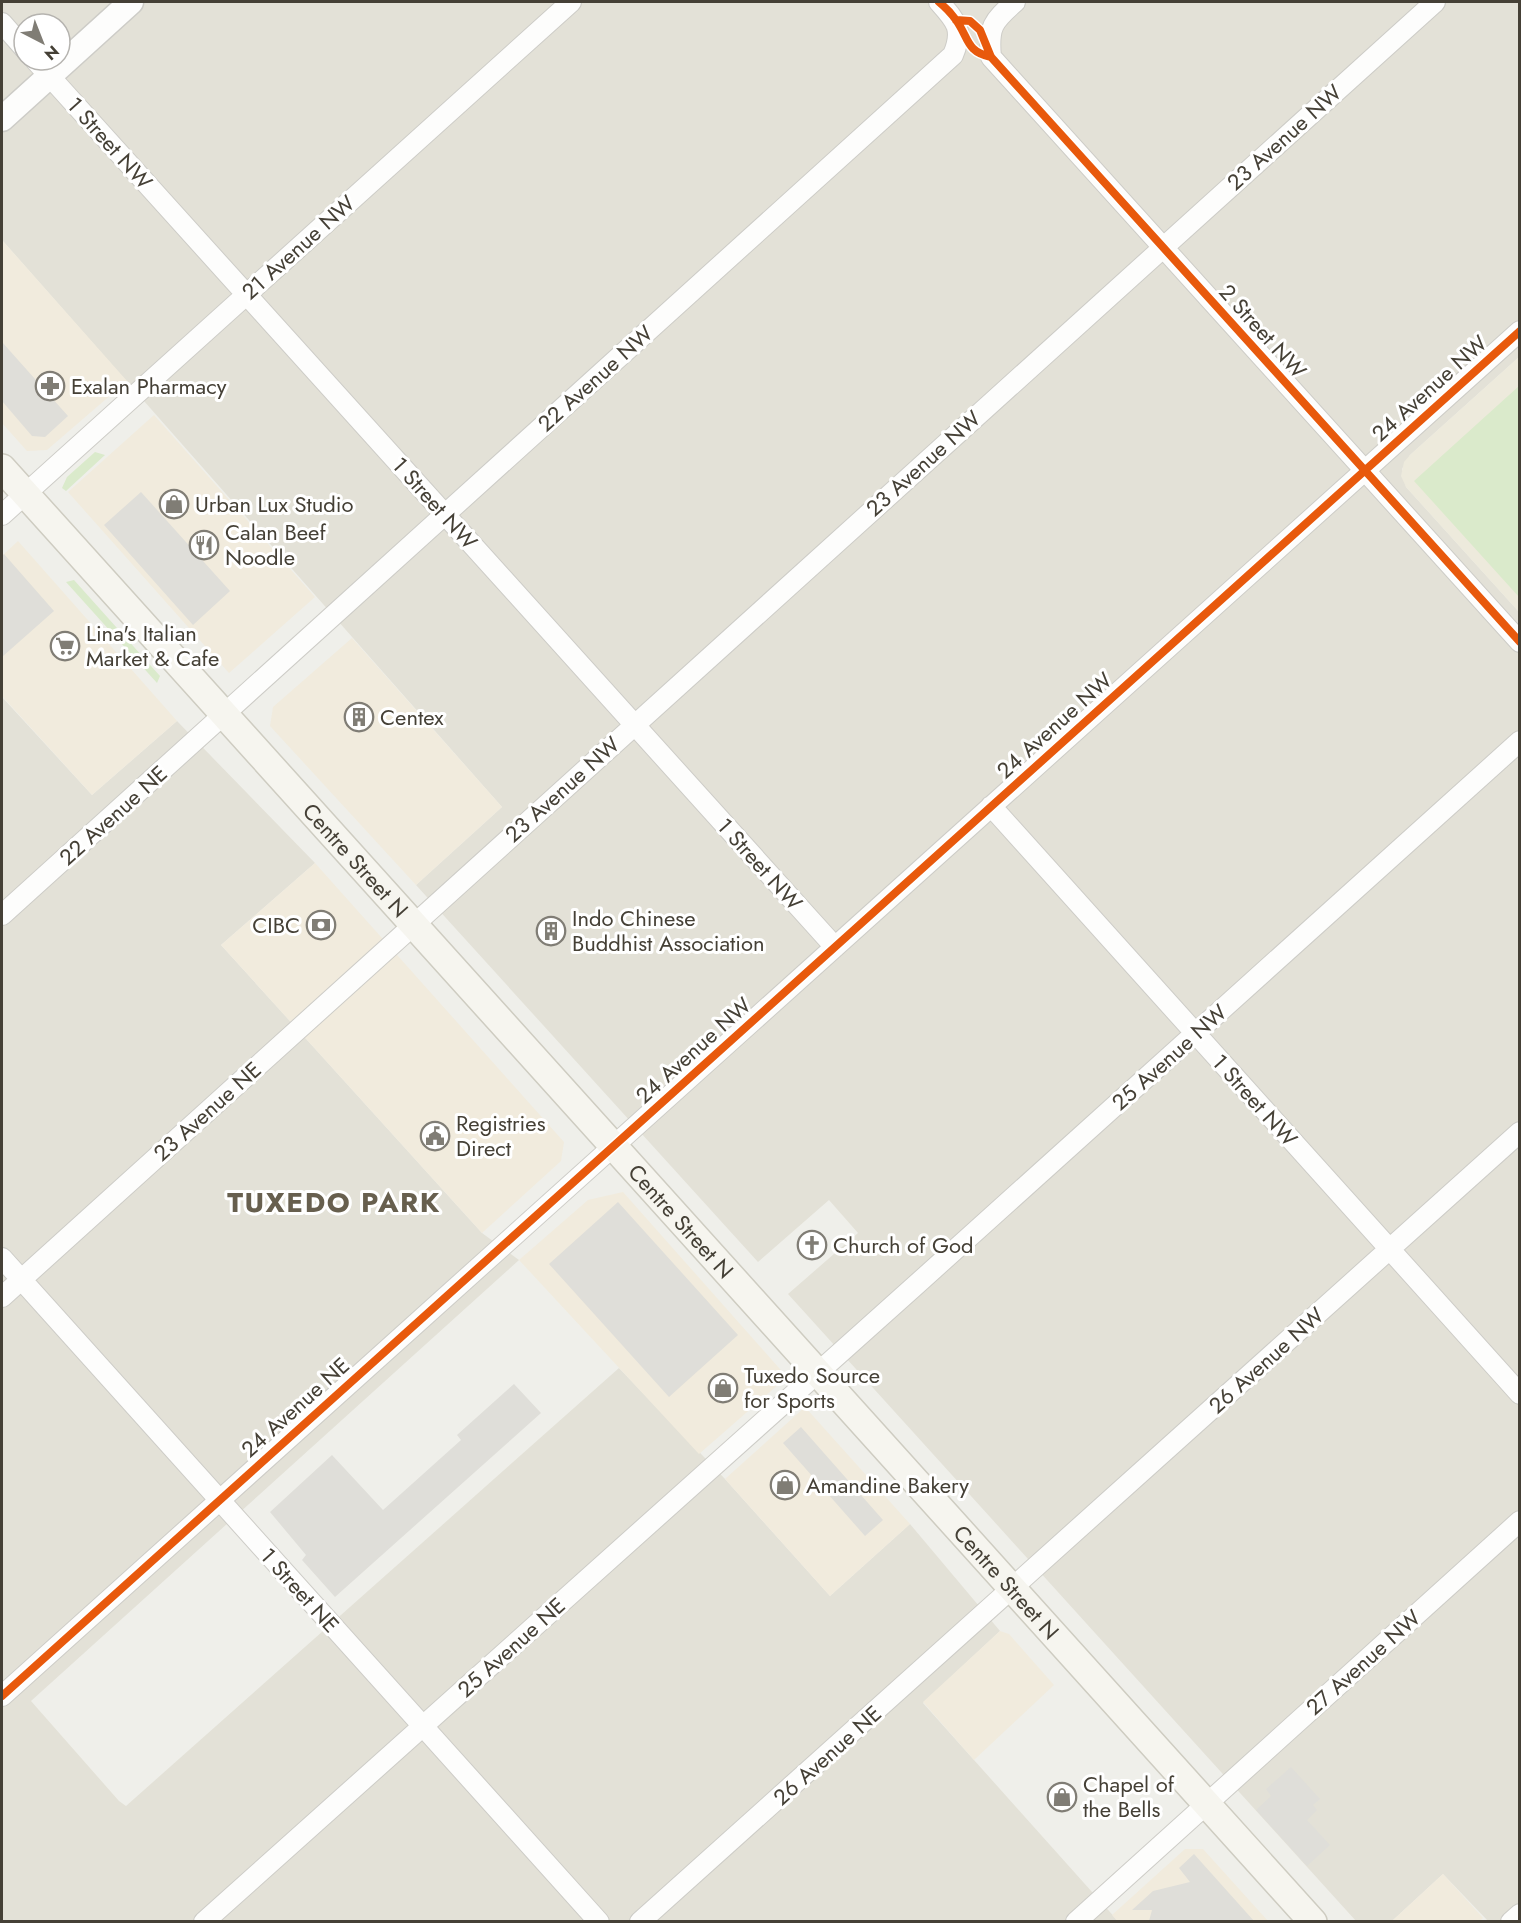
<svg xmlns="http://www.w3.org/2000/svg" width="1521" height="1923" font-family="Jost,sans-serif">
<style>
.residential{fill:#e3e1d7;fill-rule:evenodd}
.commercial{fill:#f1ebdd}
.education{fill:#edeadc}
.green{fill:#daeacb}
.parking{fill:#dfded9}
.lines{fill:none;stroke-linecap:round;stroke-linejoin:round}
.minor-casing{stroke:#cdccc7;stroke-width:22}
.tertiary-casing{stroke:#cdccc7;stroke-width:27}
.secondary-casing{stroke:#ceccc1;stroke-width:30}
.minor{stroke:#fdfdfc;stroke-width:20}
.tertiary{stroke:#fdfdfc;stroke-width:24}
.secondary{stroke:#f6f5ef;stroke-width:27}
.cycleway-casing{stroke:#fff;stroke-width:11}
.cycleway{stroke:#e8590c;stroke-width:8}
.labels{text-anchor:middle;stroke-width:6;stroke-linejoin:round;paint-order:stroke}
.street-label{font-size:22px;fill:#454036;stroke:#fff}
.poi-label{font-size:22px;fill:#454036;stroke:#fff;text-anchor:start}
.district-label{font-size:28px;font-weight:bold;letter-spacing:1.5px;fill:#675f4e;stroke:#fff}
</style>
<rect width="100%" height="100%" fill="#efefea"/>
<path class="residential" d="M2,2h1517v355l-109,98 -8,14 4,18 113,125v1309h-31l-45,-47 -51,47h-36l-568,-627 70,-61 -29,-33 -71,62 -342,-377 86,-78 -500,-567zM24,24h36v36h-36z
M2,697l90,98 85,-74 138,142 -94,82 261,288 37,27 -488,441 88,100 7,5 493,-438 106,111 105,117 80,-72 90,107 -77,72 195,218h-1116z"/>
<path class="commercial" d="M2,240l125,141 -80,69 -20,1 -25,-28z
M154,415l161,182 -86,76 -161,-181z
M18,541l159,180 -85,74 -90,-99v-140z
M352,638l150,169 -86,78 -146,-159 3,-19z
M315,863l249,279 -3,19 -79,72 -261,-288z
M623,1192l164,185 -88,77 -180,-194 69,-60z
M805,1407l105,117 -80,72 -105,-117z
M1000,1631l9,3 45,51 -80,75 -51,-58z
M1185,1849h18l65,72 -150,1 -6,-7z
M1443,1874l40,44 -4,4 -87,-1z"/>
<path class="education" d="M1519,357v255l-113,-125 -5,-11 3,-14 6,-7z"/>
<path class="green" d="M1519,386v211l-105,-116z
M95,452l10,3 -39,36 -4,-3 5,-11z
M74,580l86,96 -3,7 -91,-101z"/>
<path class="parking" d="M2,342l66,74 -23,21 -13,-1 -30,-35z
M141,492l89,99 -37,34 -89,-100z
M4,554l50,57 -52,46v-101z
M618,1202l120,133 -69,62 -120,-133z
M514,1384l27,29 -206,184 -33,-37 4,-5 -36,-43 62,-57 51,55 78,-70 -4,-5z
M801,1427l82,93 -18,16 -82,-93z
M1291,1767l29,32 -7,6 4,5 -10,10 23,25 -23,21 -51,-56 15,-14 -5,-7z
M1194,1854l60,67h-105l3,-11h-20l21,-19 37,-9 -11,-14z"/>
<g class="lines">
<g class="minor-casing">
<path id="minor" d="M1015,2c-22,19 -27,25 -24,55l529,585
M2,23l22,25
M35,60l800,887
M2,515l569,-513
M991,806l529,588
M2,915l951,-860c11,-26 3,-34 -14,-53
M2,1258l597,664
M2,1297l1433,-1295
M2,1696l1518,-1365
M204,1922l713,-638 603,-543
M640,1922l880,-790
M1076,1922l444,-401
M1511,1922l9,-8"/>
</g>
<g class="tertiary-casing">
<path id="tertiary" d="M2,119l129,-117"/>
</g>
<g class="secondary-casing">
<g id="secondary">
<path id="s1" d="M2,468l1311,1454"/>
</g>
</g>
<use href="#minor" class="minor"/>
<use href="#tertiary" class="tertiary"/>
<use href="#secondary" class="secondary"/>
<g class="cycleway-casing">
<path id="cycleway" d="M939,2c6,5 12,11 17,18 13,18 10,32 35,37
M956,20l14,1 10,9 11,27 529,585
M2,1696l1518,-1365"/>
</g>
<use href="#cycleway" class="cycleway"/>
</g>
<defs>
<g id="pharmacy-ring" transform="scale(1.5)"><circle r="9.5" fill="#fff" stroke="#807d75" stroke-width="1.5"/><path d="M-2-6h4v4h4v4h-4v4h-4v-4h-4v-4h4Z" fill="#807d75"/></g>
<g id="shop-ring" transform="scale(1.5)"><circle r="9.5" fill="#fff" stroke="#807d75" stroke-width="1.5"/><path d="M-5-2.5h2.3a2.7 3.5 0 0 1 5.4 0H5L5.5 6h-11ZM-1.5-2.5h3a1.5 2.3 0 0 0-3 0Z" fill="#807d75"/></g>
<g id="restaurant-ring" transform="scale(1.5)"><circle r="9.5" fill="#fff" stroke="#807d75" stroke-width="1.5"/><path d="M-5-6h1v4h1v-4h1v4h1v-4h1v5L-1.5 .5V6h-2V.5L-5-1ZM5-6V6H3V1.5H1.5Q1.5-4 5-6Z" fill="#807d75"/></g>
<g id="supermarket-ring" transform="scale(1.5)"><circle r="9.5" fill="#fff" stroke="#807d75" stroke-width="1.5"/><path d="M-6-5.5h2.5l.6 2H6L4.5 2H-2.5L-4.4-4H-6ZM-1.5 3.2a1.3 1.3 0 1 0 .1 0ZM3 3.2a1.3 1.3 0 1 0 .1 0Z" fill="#807d75"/></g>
<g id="building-ring" transform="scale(1.5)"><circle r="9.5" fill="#fff" stroke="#807d75" stroke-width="1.5"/><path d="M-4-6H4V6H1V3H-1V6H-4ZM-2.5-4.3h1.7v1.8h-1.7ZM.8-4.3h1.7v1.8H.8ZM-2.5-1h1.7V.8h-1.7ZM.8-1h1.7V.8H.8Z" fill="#807d75"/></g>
<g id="bank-ring" transform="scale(1.5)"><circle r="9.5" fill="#fff" stroke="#807d75" stroke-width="1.5"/><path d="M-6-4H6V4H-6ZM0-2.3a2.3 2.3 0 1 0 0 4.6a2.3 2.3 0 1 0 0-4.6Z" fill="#807d75"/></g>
<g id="civic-ring" transform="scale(1.5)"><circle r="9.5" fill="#fff" stroke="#807d75" stroke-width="1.5"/><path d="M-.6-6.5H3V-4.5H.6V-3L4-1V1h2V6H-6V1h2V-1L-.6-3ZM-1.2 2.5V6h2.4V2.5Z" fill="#807d75"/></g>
<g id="church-ring" transform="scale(1.5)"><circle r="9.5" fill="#fff" stroke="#807d75" stroke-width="1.5"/><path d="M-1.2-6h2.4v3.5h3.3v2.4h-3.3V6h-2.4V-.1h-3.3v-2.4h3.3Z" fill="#807d75"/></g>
</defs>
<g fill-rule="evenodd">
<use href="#pharmacy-ring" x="50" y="386"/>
<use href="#shop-ring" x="174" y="504"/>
<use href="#restaurant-ring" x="204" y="545"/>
<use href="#supermarket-ring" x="65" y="646"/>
<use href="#building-ring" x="359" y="717"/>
<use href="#bank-ring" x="321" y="925"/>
<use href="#building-ring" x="551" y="931"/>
<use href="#civic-ring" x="435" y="1136"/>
<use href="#church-ring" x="812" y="1245"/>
<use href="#shop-ring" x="723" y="1388"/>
<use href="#shop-ring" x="785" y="1485"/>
<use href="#shop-ring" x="1062" y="1797"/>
</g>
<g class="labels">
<g class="street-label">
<text transform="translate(1284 137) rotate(-42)" y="8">23 Avenue NW</text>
<text transform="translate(110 143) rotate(48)" y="8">1 Street NW</text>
<text transform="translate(298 247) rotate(-42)" y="8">21 Avenue NW</text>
<text transform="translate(1263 331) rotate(48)" y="8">2 Street NW</text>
<text transform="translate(595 378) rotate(-42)" y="8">22 Avenue NW</text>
<text transform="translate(1429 388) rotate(-42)" y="8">24 Avenue NW</text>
<text transform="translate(923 463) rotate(-42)" y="8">23 Avenue NW</text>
<text transform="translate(435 503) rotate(48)" y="8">1 Street NW</text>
<text transform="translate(1054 725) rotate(-42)" y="8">24 Avenue NW</text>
<text transform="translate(562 789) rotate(-42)" y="8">23 Avenue NW</text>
<text transform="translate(113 815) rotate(-42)" y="8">22 Avenue NE</text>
<text dy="8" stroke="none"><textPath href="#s1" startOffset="528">Centre Street N</textPath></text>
<text transform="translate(760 864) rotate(48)" y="8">1 Street NW</text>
<text transform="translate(693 1050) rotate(-42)" y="8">24 Avenue NW</text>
<text transform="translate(1169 1057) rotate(-42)" y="8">25 Avenue NW</text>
<text transform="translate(1255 1100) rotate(48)" y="8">1 Street NW</text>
<text transform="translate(207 1111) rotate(-42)" y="8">23 Avenue NE</text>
<text dy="8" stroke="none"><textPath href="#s1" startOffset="1014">Centre Street N</textPath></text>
<text transform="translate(1266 1360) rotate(-42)" y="8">26 Avenue NW</text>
<text transform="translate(295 1407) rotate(-42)" y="8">24 Avenue NE</text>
<text dy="8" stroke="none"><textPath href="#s1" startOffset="1500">Centre Street N</textPath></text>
<text transform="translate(300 1590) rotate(48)" y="8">1 Street NE</text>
<text transform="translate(511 1647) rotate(-42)" y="8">25 Avenue NE</text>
<text transform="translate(1363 1662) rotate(-42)" y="8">27 Avenue NW</text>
<text transform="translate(827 1755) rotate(-42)" y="8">26 Avenue NE</text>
</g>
<g class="poi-label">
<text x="71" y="394">Exalan Pharmacy</text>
<text x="195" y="512">Urban Lux Studio</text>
<text x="225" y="540">Calan Beef<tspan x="225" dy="25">Noodle</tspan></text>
<text x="86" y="641">Lina's Italian<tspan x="86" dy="25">Market &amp; Cafe</tspan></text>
<text x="380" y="725">Centex</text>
<text x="572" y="926">Indo Chinese<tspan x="572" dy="25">Buddhist Association</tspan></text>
<text x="300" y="933" text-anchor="end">CIBC</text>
<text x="456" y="1131">Registries<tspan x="456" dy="25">Direct</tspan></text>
<text x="833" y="1253">Church of God</text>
<text x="744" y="1383">Tuxedo Source<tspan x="744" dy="25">for Sports</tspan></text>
<text x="806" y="1493">Amandine Bakery</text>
<text x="1083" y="1792">Chapel of<tspan x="1083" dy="25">the Bells</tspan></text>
</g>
<g class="district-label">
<text x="334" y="1212">TUXEDO PARK</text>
</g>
</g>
<rect width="1521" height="1923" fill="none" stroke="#454036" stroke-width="6"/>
<g transform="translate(42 42) rotate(138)"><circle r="28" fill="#ffffff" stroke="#b5b3af" stroke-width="1.5"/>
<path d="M0-4.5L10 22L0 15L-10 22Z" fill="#807d75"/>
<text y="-9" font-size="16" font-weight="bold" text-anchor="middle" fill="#454036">N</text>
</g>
</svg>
